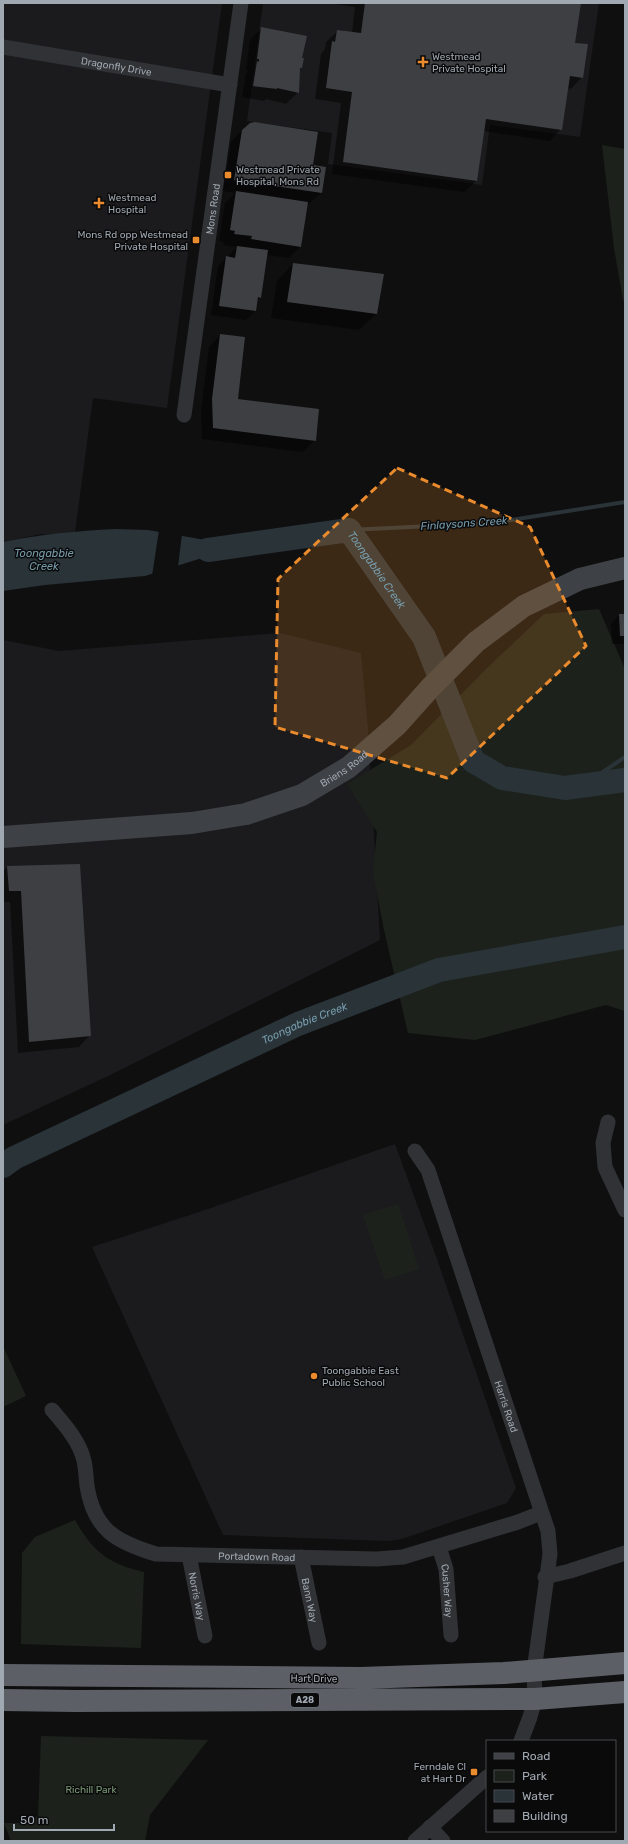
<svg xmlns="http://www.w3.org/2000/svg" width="628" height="1844" font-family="Rubik,sans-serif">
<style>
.built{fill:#1b1b1d}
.green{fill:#1c221b}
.water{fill:#293338}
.pier{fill:#0f0f10}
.shadow{fill:#0007}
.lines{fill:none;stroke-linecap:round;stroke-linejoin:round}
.stream{stroke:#293338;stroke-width:4}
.river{stroke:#293338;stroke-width:24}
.building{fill:#3e3f43}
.street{stroke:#303235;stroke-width:15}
.secondary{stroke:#3e4145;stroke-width:22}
.highway{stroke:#5c6066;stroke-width:22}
.marked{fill:#ea8b2d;fill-opacity:0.2;stroke:#ea8b2d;stroke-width:3;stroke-dasharray:8 5;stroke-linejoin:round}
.poi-dot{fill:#ea8b2d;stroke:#0a0a0b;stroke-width:1.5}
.labels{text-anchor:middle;stroke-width:3;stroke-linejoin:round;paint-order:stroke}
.shield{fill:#0a0a0b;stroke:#73797f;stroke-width:1}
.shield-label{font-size:9px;font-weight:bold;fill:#a0a8b1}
.poi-label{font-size:10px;fill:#a0a8b1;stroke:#0a0a0b;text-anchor:start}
.street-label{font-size:10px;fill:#a0a8b1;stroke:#0a0a0b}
.park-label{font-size:10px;fill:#7b9b78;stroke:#0a0a0b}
.water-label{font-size:11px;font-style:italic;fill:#779cac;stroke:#0a0a0b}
</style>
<rect width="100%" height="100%" fill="#0f0f10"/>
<path class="built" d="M3,3h219l-55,405 -74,-10 -18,134 -20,3 -14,-1 -38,8z
M263,3h336l-19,134 -90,-12 -8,60 -154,-21 4,-31 -85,-12z
M280,633l81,20 7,75 12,212 -272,136 -105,49v-485l56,11z
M395,1144l42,115 79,229 -9,15 -105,36 -14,2 -165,-6 -131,-288 116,-38z"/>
<path class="green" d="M602,145l23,4v152l-2,-1 -9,-52z
M599,609l26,60v342l-19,-6 -131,35 -67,-7 -24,-103 -11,-58 4,-40 -30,-48 64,-39 75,-76 58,-55z
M398,1204l21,65 -34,11 -22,-65z
M3,1346l23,50 -23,11z
M75,1520c18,32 34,44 69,52l-3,76 -120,-4 1,-91 13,-16z
M41,1736l167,4 -58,75 -5,26h-134l-7,-18h16v-6h18z"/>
<path class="water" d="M115,529l33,1 92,16 -95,30 -100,9 -42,6v-49c37,-8 74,-11 112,-13z"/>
<path class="pier" d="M159,530l23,4 -4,33 -26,9z"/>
<path class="shadow" d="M328,3h252l-6,41 8,33 -11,12 -3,-1 -7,41 -11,12 -67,-10 -7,50 -12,11 -132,-18 9,-71 -26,-4 6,-45 4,-5 1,-7 12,-11 14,2 3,-26z
M262,28l39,40 -2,2 -1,22 -12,12 -20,-5 -2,2 -22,-4 4,-23 3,-3 -3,-1 4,-30z
M256,123l56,43 9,27 -12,11h-2l-6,42 -12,12 -22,-3 -7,42 -3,4 -2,10 -9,9 -35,-5 7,-49 19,-19 -14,-2 1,-3 -5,-1 6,-38 10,-10 -12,-2 8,-49 15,-16z
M293,264l83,50 -17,16 -88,-12 6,-37z
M220,335l17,65 78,40 -12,12 -101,-13 -1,-28 8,-64z
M625,614v30h-13l-1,-20 8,-9z
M79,865l11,170 -11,12 -61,6 -8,-151h-7v-30l4,-5z"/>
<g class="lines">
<path class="stream" d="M349,530l143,-7 133,-21
M582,786l43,-29"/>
<g class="river">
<path id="s1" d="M208,550l141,-20 75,107 49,124 29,17 63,10 60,-8"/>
<path id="s2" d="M3,1166l11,-8 284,-134 141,-54 186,-33"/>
</g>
</g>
<path class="building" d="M365,3h216l-6,40 13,1 -5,34 -13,-2 -8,54 -76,-11 -9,62 -134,-19 9,-70 -26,-4 6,-47 3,1 2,-12 24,3z
M261,27l46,9 -5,22h2l-2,10h-2l-1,25 -22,-5v1l-24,-3 4,-25 2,1v-3h-2z
M255,122l63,10 -5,33 13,2 -4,26 -88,-13 8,-50 8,-7z
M236,191l72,11 -7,45 -50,-8 1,-3 -18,-2 1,-3 -5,-1z
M237,246l31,4 -7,48 -3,-1 -2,14 -37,-5 7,-50 9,2z
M293,263l91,11 -7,40 -90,-12z
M220,334l25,3 -7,62 81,10 -3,32 -103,-13 -1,-29z
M619,614h6v22h-5z
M80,864l11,172 -62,6 -8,-151h-12l-2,-25z"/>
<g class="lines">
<g class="street">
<path id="s3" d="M3,47l227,38"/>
<path id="s4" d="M184,415l57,-412"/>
<path d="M608,1122l-5,21 2,24 20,43"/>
<path id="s5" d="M415,1151l13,19 120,361 2,23 -16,117 1,28 -5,18 -9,24"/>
<path id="s6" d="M52,1410c13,15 28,32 32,51 2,8 2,17 3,25 7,44 29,56 69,68l221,5 26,-2 115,-35 23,-9"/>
<path id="s7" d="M439,1547l7,22 5,66"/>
<path id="s8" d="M189,1555l16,81"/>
<path id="s9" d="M301,1557l18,86"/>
<path d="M545,1577l25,-6 55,-18"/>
<path d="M430,1827l13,14"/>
<path d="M415,1841l72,-64"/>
</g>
<path class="secondary" id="s10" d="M3,837l189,-14 54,-9 56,-19 47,-28 48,-42 34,-38 45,-45 48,-36 56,-27 45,-11"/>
<path class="highway" d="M3,1675l358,3 143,-5 121,-10
M3,1700l72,1 460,-2 90,-7"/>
</g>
<path class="marked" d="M397,468l133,59 56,119 -139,132 -172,-51 3,-148z"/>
<g class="poi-dot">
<path d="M421 56h4v4h4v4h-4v4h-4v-4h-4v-4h4z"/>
<rect x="224" y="171" width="8" height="8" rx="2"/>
<path d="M97 197h4v4h4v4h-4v4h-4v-4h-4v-4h4z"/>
<rect x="192" y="236" width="8" height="8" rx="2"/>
<circle cx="314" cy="1376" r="4"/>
<rect x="470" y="1768" width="8" height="8" rx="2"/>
</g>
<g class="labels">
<rect class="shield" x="291" y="1693" width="28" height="14" rx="3"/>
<g class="shield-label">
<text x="305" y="1703">A28</text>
</g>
<g class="poi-label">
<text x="432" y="60">Westmead<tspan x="432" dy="12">Private Hospital</tspan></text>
<text x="236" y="173">Westmead Private<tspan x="236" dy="12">Hospital, Mons Rd</tspan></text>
<text x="108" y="201">Westmead<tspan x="108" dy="12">Hospital</tspan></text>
<text x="188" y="238" text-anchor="end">Mons Rd opp Westmead<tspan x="188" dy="12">Private Hospital</tspan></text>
<text x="322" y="1374">Toongabbie East<tspan x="322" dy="12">Public School</tspan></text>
<text x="466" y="1770" text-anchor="end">Ferndale Cl<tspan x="466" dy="12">at Hart Dr</tspan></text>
</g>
<g class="street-label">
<text dy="4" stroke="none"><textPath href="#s3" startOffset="115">Dragonfly Drive</textPath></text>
<text dy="4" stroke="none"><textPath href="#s4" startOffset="208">Mons Road</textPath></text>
<text dy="4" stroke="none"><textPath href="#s10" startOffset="353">Briens Road</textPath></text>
<text dy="4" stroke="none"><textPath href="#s5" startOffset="272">Harris Road</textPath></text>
<text dy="4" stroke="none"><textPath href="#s6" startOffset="291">Portadown Road</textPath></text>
<text dy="4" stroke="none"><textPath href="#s7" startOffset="45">Cusher Way</textPath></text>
<text dy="4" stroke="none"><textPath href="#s8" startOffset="42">Norris Way</textPath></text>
<text dy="4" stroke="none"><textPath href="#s9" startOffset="44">Bann Way</textPath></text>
<text transform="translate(314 1678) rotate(1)" y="4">Hart Drive</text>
</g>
<g class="park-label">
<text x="91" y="1793">Richill Park</text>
</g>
<g class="water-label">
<text transform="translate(464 523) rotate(-4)" y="4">Finlaysons Creek</text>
<text x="44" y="557">Toongabbie<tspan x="44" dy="13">Creek</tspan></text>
<text dy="4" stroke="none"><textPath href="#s1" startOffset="191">Toongabbie Creek</textPath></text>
<text dy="4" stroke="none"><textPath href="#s2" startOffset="334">Toongabbie Creek</textPath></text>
</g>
</g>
<rect width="628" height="1844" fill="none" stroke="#a0a8b1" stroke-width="8"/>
<rect x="486" y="1740" width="130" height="92" fill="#0a0a0b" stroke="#46494d"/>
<rect x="494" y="1753" width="20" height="6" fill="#3e4145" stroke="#46494d"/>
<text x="522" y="1760" font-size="12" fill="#a0a8b1">Road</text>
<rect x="494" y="1770" width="20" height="12" fill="#1c221b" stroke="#46494d"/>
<text x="522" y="1780" font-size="12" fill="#a0a8b1">Park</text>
<rect x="494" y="1790" width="20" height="12" fill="#293338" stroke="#46494d"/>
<text x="522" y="1800" font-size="12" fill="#a0a8b1">Water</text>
<rect x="494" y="1810" width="20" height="12" fill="#3e3f43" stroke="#46494d"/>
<text x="522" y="1820" font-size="12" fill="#a0a8b1">Building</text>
<path d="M14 1824v6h100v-6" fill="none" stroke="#a0a8b1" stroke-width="2"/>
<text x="20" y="1824" font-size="12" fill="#a0a8b1" stroke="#0a0a0b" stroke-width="3" paint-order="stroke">50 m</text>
</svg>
